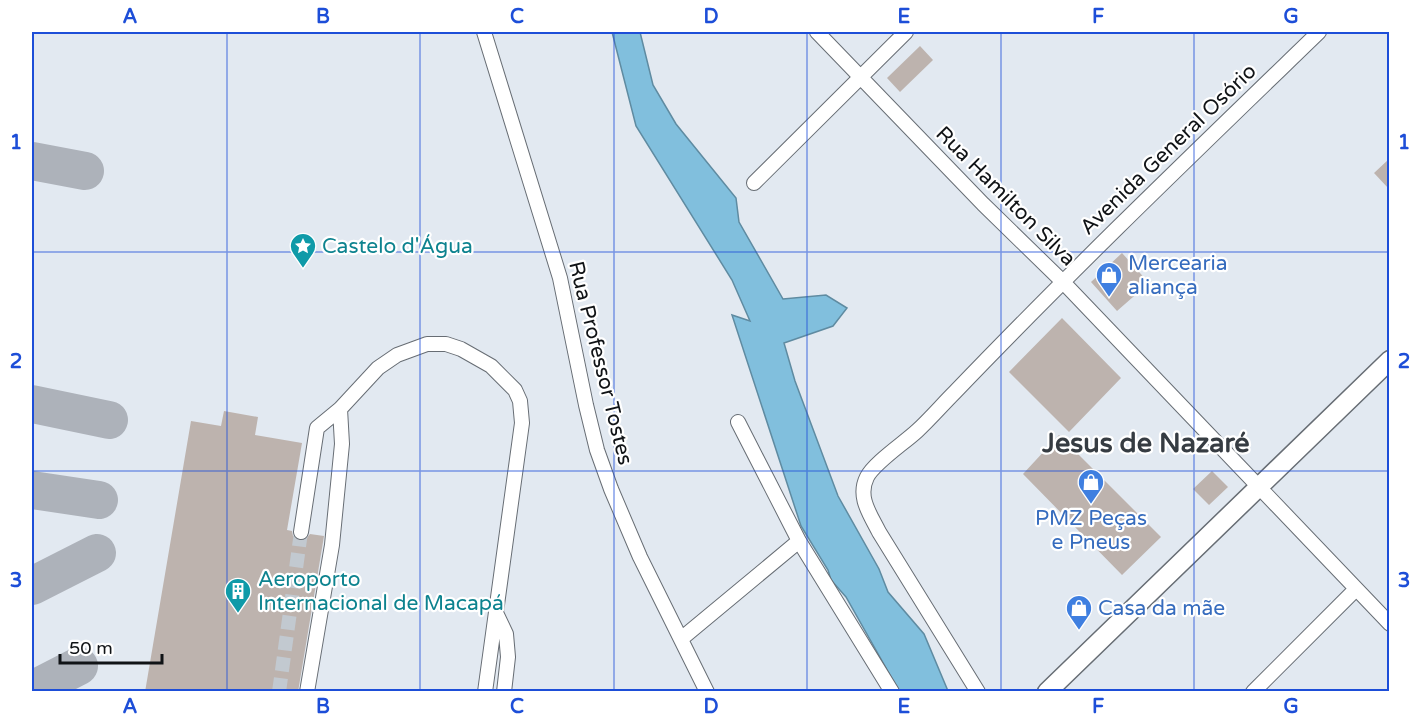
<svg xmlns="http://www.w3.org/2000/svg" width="1421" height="723" font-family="'Varela Round',sans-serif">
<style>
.water{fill:#81bfdd;stroke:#5f8ba1;stroke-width:1.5}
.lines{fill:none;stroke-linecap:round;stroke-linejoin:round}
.taxiway{stroke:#adb2ba;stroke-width:38}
.building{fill:#bdb3ae}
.street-tunnel{stroke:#c2c9d0;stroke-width:14;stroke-dasharray:14 7;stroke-linecap:butt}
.street-casing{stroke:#676d74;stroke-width:16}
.secondary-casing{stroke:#676d74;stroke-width:21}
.street{stroke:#fff;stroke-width:14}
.secondary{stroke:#fff;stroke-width:18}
.grid{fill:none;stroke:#1d4ed8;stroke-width:1.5;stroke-opacity:0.55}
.labels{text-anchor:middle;stroke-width:4.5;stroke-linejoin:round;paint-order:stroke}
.street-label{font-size:21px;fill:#101316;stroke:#fff}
.culture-label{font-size:21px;fill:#0d838f;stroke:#fff;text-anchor:start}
.shop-label{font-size:21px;fill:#366cbe;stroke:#fff;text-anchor:start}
.district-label{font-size:27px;font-weight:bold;fill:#363c42;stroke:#fff}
.neatline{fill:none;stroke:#1d4ed8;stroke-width:2}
.grid-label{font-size:20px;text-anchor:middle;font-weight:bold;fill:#1d4ed8}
</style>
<rect width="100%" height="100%" fill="#e2e9f1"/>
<path class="water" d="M612,32h28l13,53 23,39 60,74 3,24 44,77 43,-4 21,13 -14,18 -49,17 11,38 43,115 41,73 9,23 36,42 24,57h-49l-53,-94 -15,-17 -3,-10 -27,-44 -69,-211 18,6 -18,-41 -96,-154z"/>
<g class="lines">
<path class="taxiway" d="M32,161l53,10
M32,404l77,16
M32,490l67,10
M32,586l65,-33
M36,692l6,-7 37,-19"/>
</g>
<path class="building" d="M920,46l13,14 -33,32 -13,-14z
M1389,159v30l-15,-16z
M1122,253l27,30 -32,28 -26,-29z
M1062,318l59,60 -52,54 -60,-60z
M224,411l34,6 -3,18 47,8 -15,87 5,1 1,5 6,5 6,-1 5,-6 14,2 -26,156h-153l46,-271 30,5z
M1059,435l102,102 -39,38 -99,-101z
M1212,471l16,16 -19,18 -16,-16z"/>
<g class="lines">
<path class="street-tunnel" d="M279,692l22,-160"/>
<g class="street-casing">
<path id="street" d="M484,32l76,246 26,127 11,45 14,39 29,68 67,135
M817,32l166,172 80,78 327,342
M754,183l152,-151
M738,422l61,119 93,151
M301,532l16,-104 23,-19 38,-41 19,-13 30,-11h19l15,5 30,17 24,24 5,11 2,22 -37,269
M497,615l9,19 2,23 -4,35
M681,639l118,-98
M307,692l25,-147 10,-101 -2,-35
M978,692l-99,-160c-9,-18 -22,-35 -12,-55 7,-14 37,-34 50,-46 13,-12 25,-26 38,-39 118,-123 241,-241 364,-360
M1253,692l103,-103"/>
</g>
<g class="secondary-casing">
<path id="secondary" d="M1047,692l343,-332"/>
</g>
<use href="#street" class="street"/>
<use href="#secondary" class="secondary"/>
</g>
<path class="grid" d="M227,32v660M420,32v660M614,32v660M807,32v660M1001,32v660M1194,32v660M32,252h1358M32,471h1358"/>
<defs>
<g id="sight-pin" transform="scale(1.35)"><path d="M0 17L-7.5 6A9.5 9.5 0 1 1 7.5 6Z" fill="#0f9aa8" stroke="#fff"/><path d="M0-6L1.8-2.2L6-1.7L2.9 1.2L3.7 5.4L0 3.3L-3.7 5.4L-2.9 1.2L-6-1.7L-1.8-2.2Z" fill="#fff"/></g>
<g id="shop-pin" transform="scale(1.35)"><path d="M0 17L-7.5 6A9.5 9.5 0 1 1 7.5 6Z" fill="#3f7fe0" stroke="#fff"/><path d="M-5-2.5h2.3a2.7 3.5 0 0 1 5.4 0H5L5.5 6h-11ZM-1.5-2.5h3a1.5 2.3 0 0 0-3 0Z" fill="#fff"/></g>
<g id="building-pin" transform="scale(1.35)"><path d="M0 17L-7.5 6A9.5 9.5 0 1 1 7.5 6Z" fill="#0f9aa8" stroke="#fff"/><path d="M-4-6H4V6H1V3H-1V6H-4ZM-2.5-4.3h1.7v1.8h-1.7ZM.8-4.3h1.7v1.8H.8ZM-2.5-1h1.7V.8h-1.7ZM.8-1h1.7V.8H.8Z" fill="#fff"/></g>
</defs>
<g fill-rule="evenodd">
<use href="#sight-pin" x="303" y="246"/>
<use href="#shop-pin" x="1109" y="275"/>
<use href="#shop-pin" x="1091" y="482"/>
<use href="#building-pin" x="238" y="591"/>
<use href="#shop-pin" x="1079" y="608"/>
</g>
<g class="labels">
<g class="street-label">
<text transform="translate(1168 149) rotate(-44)" y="7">Avenida General Osório</text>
<text transform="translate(1006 196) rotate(45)" y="7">Rua Hamilton Silva</text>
<text transform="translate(601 363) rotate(76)" y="7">Rua Professor Tostes</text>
</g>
<g class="culture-label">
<text x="322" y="253">Castelo d'Água</text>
<text x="258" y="586">Aeroporto<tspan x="258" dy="24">Internacional de Macapá</tspan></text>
</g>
<g class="shop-label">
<text x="1128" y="270">Mercearia<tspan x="1128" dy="24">aliança</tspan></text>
<text x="1091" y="525" text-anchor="middle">PMZ Peças<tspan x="1091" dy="24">e Pneus</tspan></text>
<text x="1098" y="615">Casa da mãe</text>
</g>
<g class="district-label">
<text x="1146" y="452">Jesus de Nazaré</text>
</g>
</g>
<rect width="1421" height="723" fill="none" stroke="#ffffff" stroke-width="66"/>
<path d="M60 654v9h102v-9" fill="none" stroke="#101316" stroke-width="3"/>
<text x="69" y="654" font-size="18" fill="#101316" stroke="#ffffff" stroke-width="4.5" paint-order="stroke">50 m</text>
<rect x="33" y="33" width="1355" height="657" class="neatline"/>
<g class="grid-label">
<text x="130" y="23">A</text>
<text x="323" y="23">B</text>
<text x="517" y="23">C</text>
<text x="711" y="23">D</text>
<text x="904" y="23">E</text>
<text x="1098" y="23">F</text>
<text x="1291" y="23">G</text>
<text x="16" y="149">1</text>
<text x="1404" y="149">1</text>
<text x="16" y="368">2</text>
<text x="1404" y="368">2</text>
<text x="16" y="587">3</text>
<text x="1404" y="587">3</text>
<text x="130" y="713">A</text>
<text x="323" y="713">B</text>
<text x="517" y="713">C</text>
<text x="711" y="713">D</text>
<text x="904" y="713">E</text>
<text x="1098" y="713">F</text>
<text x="1291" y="713">G</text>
</g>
</svg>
